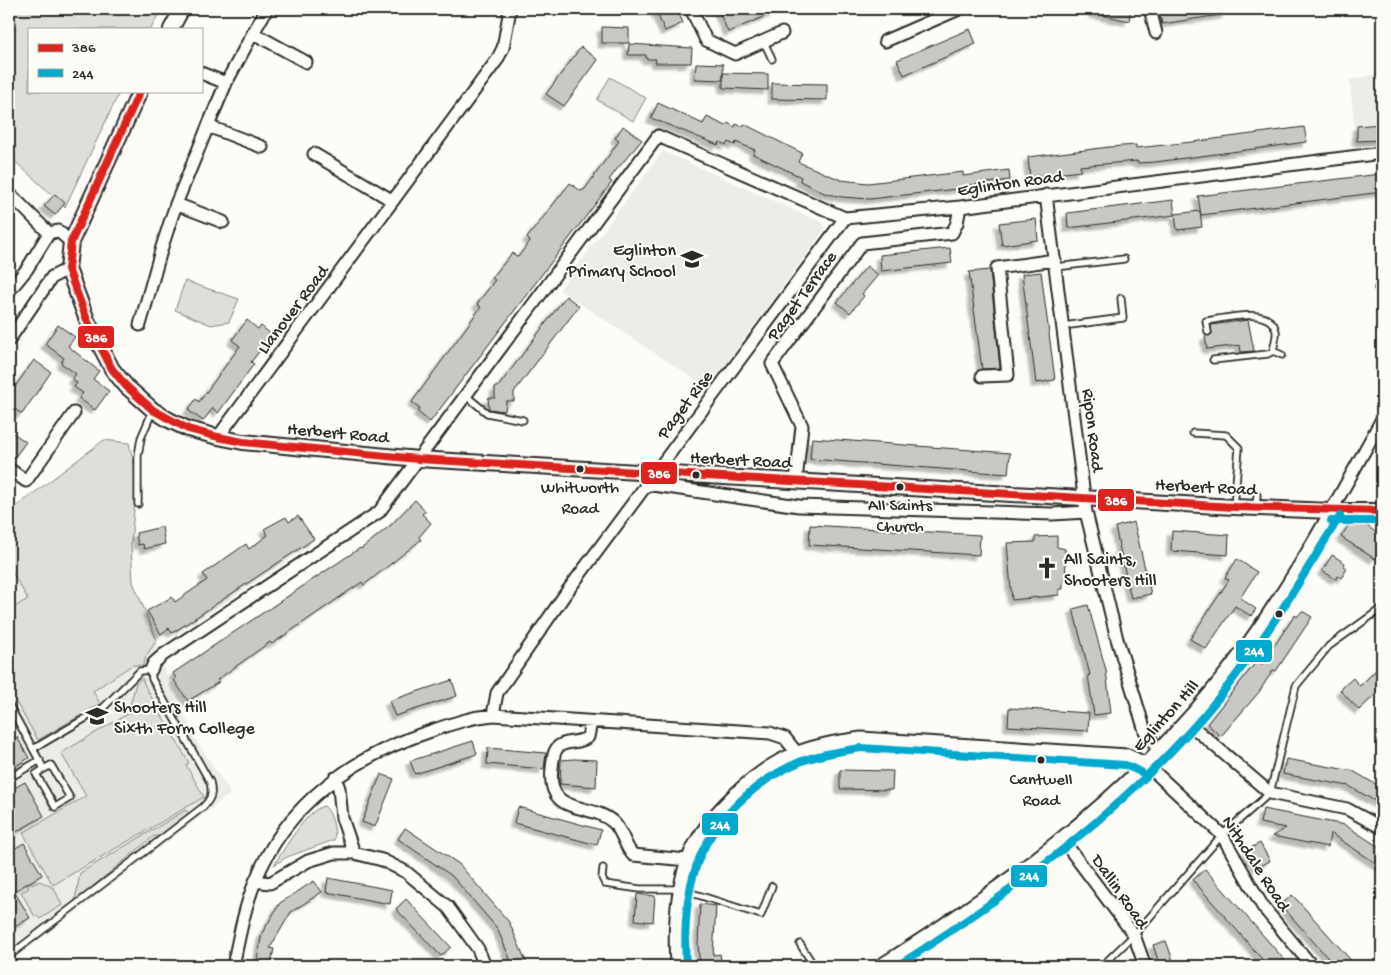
<svg xmlns="http://www.w3.org/2000/svg" width="1391" height="975" font-family="'Gochi Hand',sans-serif">
<style>
.built{fill:#edece8}
.green{fill:#dfdeda;stroke:#858482}
.building{fill:#c9c8c4;stroke:#2b2b2b;filter:url(#shadow)}
.lines{fill:none;stroke-linecap:round;stroke-linejoin:round}
.service-casing{stroke:#2b2b2b;stroke-width:9}
.minor-casing{stroke:#2b2b2b;stroke-width:15}
.tertiary-casing{stroke:#2b2b2b;stroke-width:18}
.service{stroke:#fdfcf7;stroke-width:5.5}
.minor{stroke:#fdfcf7;stroke-width:11}
.tertiary{stroke:#fdfcf7;stroke-width:14}
.bus-1-casing{stroke:#fdfcf7;stroke-width:11}
.bus-2-casing{stroke:#fdfcf7;stroke-width:11}
.bus-1{stroke:#dc241f;stroke-width:8}
.bus-2{stroke:#00a9ce;stroke-width:8}
.bus-dot{fill:#2b2b2b;stroke:#fdfcf7;stroke-width:2}
.labels{text-anchor:middle;stroke-width:4;stroke-linejoin:round;paint-order:stroke}
.bus-label{font-size:17px;fill:#2b2b2b;stroke:#fdfcf7}
.street-label{font-size:18px;fill:#2b2b2b;stroke:#fdfcf7}
.poi-label{font-size:18px;fill:#2b2b2b;stroke:#fdfcf7;text-anchor:start}
.line-badge{stroke:#fdfcf7;stroke-width:2}
.badge-label{font-size:14px;text-anchor:middle;font-weight:bold;fill:#fff}
</style>
<defs>
<filter id="shadow"><feDropShadow dx="-4.5" dy="4.5" stdDeviation="1" flood-color="#0004"/></filter>
</defs>
<rect width="100%" height="100%" fill="#fdfcf7"/>
<filter id="ink" filterUnits="userSpaceOnUse"><feTurbulence type="fractalNoise" baseFrequency=".02" numOctaves="2"/><feDisplacementMap in="SourceGraphic" scale="10" xChannelSelector="R" yChannelSelector="G"/><feConvolveMatrix kernelMatrix="1 2 1 2 8 2 1 2 1" color-interpolation-filters="sRGB"/></filter>
<g filter="url(#ink)">
<path class="built" d="M1382,73v71l-26,3 -6,-67z
M663,151l160,72 2,6 -117,159 -149,-98z
M129,443l-1,101 4,38 33,81 -3,1 12,29 21,45 34,52v5l-220,168v-448z"/>
<path class="green" d="M9,9h152l-10,20h-122v62h91l-55,116 -56,-51z
M610,77l36,21 -13,23 -36,-21z
M185,281l54,18 -10,23 -18,3 -36,-15z
M104,440l25,3 8,33 -6,68 2,38 24,58 -11,16 -3,10 -11,-1 -39,26 7,13 -62,36 -29,-50v-80l19,-11 -19,-32v-55z
M142,678l3,8 44,77 -3,2 18,32 -151,88 -30,-52 63,-37 -25,-43 70,-41 -2,-3 7,-26z
M324,806c7,4 13,26 10,34l-47,17 -13,8c9,-14 33,-56 50,-59z
M186,810l3,4 -29,23 -6,-1 -79,65 5,-28z
M40,881l14,7 8,17 -22,14 -3,-3 -2,1 -14,-25 8,-4 -2,-3 3,-3 2,3z"/>
<path class="building" d="M655,9h22l6,14 -18,8z
M718,9h64l-54,23z
M1093,9h38l-2,12 -36,-8z
M1159,9h67v5l-64,10z
M602,27l27,1v15h-27z
M970,29l6,15 -72,31 -7,-15z
M629,44l63,4 -1,15h-36l1,-4h-10v-4h-18z
M581,47l17,13 -34,46 -18,-12z
M696,63l27,1v16l-28,-1z
M723,73l45,1v16l-45,-2z
M772,83l55,1v16l-55,-1z
M658,103l45,21 4,-7 19,9 2,-3 7,4 1,-3 7,3 1,-3 58,29 -4,9 43,18 27,3 95,-11v4l46,-6 1,10 -46,6 1,2 -95,11 -28,-2 -18,-4 -24,-12 1,-4 -48,-23 2,-4 -19,-8 -1,3 -7,-3 -2,3 -7,-3 -1,3 -67,-27z
M1382,124v16l-25,1v-15z
M623,126l19,14 -25,29 -8,11 3,2 -182,240 -12,-10 2,-4 -8,-6 69,-95 -4,-3 18,-24 -3,-2 20,-25 6,4 12,-16 -3,-3 43,-55 11,8 4,-2 34,-48 -4,-3z
M1304,127l3,15 -152,20 -18,1v-2l-57,5 1,5 -51,6 -2,-20 81,-10 27,-2v3l56,-6z
M1380,174l2,18 -181,23 -3,-19z
M55,194l10,9 -10,12 -11,-9z
M1173,200l2,15 -107,13 -1,-15z
M1200,211l2,16 -25,3 -2,-16z
M1036,219l2,21 -36,5 -3,-22z
M950,248l2,15 -71,8 -1,-16z
M867,266l11,9 -16,19 2,2 -14,17 -13,-11z
M990,270l10,98 -18,1 -13,-97z
M1041,272l14,108 -19,3 -14,-109z
M566,296l13,10 -65,86v9h-8l-1,10 -16,-2 -1,-11h7v-11h3z
M247,320l11,9 3,-3 11,9 -21,27 3,2 -36,49 -5,-5 -10,13 -15,-11 8,-11 3,3 41,-56 -8,-6z
M1248,320l6,31 -13,1 -1,-7 -33,4 -2,-13 7,-2 -1,-9z
M58,325l17,12 -7,9 31,25 -6,8 16,12 -14,19 -16,-12 4,-5 -9,-6 3,-4 -5,-4 4,-5 -15,-11 3,-5 -19,-14z
M34,360l17,12 -29,42 -13,-9v-10z
M9,430l17,12 -15,20h-2z
M812,438l198,15 -2,21 -198,-15z
M415,500l11,11 -4,3 9,9 -12,14 2,3 -57,45 -2,-3 -90,62 -2,-2 -53,38 2,2 -31,19 -14,-21 2,-1 -3,-6 187,-125 1,1 30,-24z
M298,516l16,23 -134,89 -8,5 -3,-5 -8,6 -14,-23 25,-14 3,5 32,-22 -4,-6 43,-30 3,5 19,-14 -4,-6 22,-12 3,5z
M1134,522l17,72 -20,4 -16,-71z
M1362,522l20,15v10l-7,12 -34,-22 8,-13z
M810,525l170,10 -1,20 -170,-10z
M162,527l3,17 -21,5 -1,-5 -5,1 -2,-12z
M1172,531l57,4 -1,20 -57,-4z
M1057,536v11l8,2 1,31 -3,1v8h-4v6l-47,5 -5,-57 28,-1v-5z
M1332,555l13,8 -1,3 3,2 -5,10 -4,-2 -2,3 -14,-8z
M1237,559l20,13 -17,26 16,11 -5,7 -16,-10 -29,43 -16,-10 39,-59 -4,-2z
M1088,605l18,65 5,43 -17,2 -6,-40h2l-17,-66z
M1302,611l10,6 -36,54 -3,-1 -14,22 -38,44 -14,-12 50,-63 5,3 33,-49 2,2z
M1382,664v24l-23,22 -19,-20 13,-12 7,8z
M452,680l5,16 -62,20 -6,-15z
M1009,708l80,5 -1,18 -80,-5z
M17,737l12,21 -20,12v-28z
M473,741l4,13 -62,20 -5,-13z
M488,748l58,5 -2,16 -57,-5z
M574,759l23,1 -1,27 -36,-3 1,-24z
M1286,759l67,12 29,17v17l-33,-19 -66,-12z
M840,770l53,1 -1,19 -52,-1z
M381,774l13,5 -19,48 -13,-5z
M25,782l19,34 -35,20v-45z
M518,807l83,23 -4,15 -83,-22z
M1263,809l82,16 37,24v18l-52,-34 -2,14 -56,-11 14,-8 -26,-5z
M405,828l54,36 12,14 38,44 19,44h-15l-16,-38 -45,-52 -54,-37z
M24,843l18,32 -28,16 16,27 -21,12v-78z
M1260,843l10,18 -13,7 -10,-18z
M1205,869l77,88 7,9h-21l-75,-86z
M328,878l64,12 -2,14 -64,-12z
M314,881l8,11 -31,20 -21,36 4,1 -4,17h-14l6,-33 18,-30z
M637,894l18,2 -2,26 -18,-2z
M1292,895l7,7 57,64h-21l-54,-61z
M406,899l45,48 -10,9 -45,-47z
M700,904l16,2 -3,49 7,-1 2,12h-22l-2,-21z
M1166,941l9,25h-15l-7,-21z"/>
<g class="lines">
<g class="service-casing">
<path id="service" d="M764,42l8,17
M1056,267l68,-8
M1378,288l4,-8
M1063,326l60,-8 -2,-20
M1208,332l-2,-11c17,-2 65,-16 70,10 1,6 -2,13 -3,20
M1213,360l55,-6 5,-3 9,4
M464,394l23,19 36,7
M1193,433l33,2 13,13 -5,59
M138,504v-48l3,-18 12,-28
M1256,508l1,-13
M9,705l35,64 -8,5 19,33 15,-9 -19,-33 -7,4
M9,778l31,-18
M603,868l-1,10 3,6 35,5h39l82,26 11,-29
M800,944l14,22
M9,956l194,-149c8,-8 10,-13 7,-25l-58,-103 -1,-9 -11,1 -37,37 -70,41
M1102,966l32,-31 88,-100 48,-42 26,-107 33,-40 53,-38"/>
</g>
<g class="minor-casing">
<path id="minor" d="M691,9l15,31 29,14 47,-21
M1150,9l6,24
M253,33l14,-24
M885,41l74,-32
M201,73l25,10
M208,126l18,-43 27,-50 53,29
M314,154l79,47
M9,193l40,40 9,-2 13,11
M1046,195l40,317 31,127 28,92 13,19
M176,204l32,-78 54,21
M9,291l18,-22 22,-36
M140,325l22,-78 14,-43 47,18
M9,340l43,-63 16,-8
M982,376l26,-1 -11,-107 58,-8
M218,437l279,-377 6,-12 7,-39
M9,469l17,12 48,-68
M796,481l6,-55 -30,-62 90,-121 90,-10 5,-10 3,-16
M646,484l153,22 254,8 33,-2
M151,670l3,-7 9,-8 216,-143 279,-376 187,82 115,-11 422,-54
M493,715l4,-22 69,-100 279,-375
M1186,721l84,72 77,16 35,19
M591,722l-3,15c-9,7 -20,3 -29,9 -6,5 -6,14 -7,22 -6,49 37,33 61,54 10,9 11,24 20,33l54,5
M335,778l4,10 3,30 12,35
M1062,839l72,96 11,31
M255,881l15,2 38,-22 26,-8h20l28,7 24,12 42,35 30,42 7,17
M233,966c6,-28 11,-57 22,-84 31,-80 101,-127 179,-152 20,-7 38,-13 59,-15l277,18 15,5 11,14
M676,966c-2,-34 -1,-72 11,-105 15,-43 68,-93 111,-109 21,-8 41,-11 63,-14l267,17 17,8 77,72 41,72 49,59
M879,966c123,-77 239,-162 332,-275 68,-82 120,-179 171,-272"/>
</g>
<g class="tertiary-casing">
<path id="tertiary" d="M171,29l11,-20
M140,91l-69,151 -3,27 19,51 25,49 14,17 27,24 16,10 19,9 30,8 25,5 175,17 816,48 97,4h51"/>
</g>
<use href="#service" class="service"/>
<use href="#minor" class="minor"/>
<use href="#tertiary" class="tertiary"/>
<g class="bus-1-casing">
<path id="bus-1" d="M140,91l-69,151 -3,27 19,51 25,49 14,17 27,24 35,19 30,8 25,5 175,17 816,48 148,4"/>
</g>
<g class="bus-2-casing">
<path id="bus-2" d="M1331,521h51
M686,966c-2,-34 -1,-67 10,-99 15,-46 61,-88 106,-106 19,-7 39,-10 59,-13l264,17 16,7
M897,966c119,-76 234,-160 323,-270 45,-56 82,-118 120,-180"/>
</g>
<use href="#bus-1" class="bus-1"/>
<use href="#bus-2" class="bus-2"/>
</g>
</g>
<defs>
<g id="school-bare" transform="scale(1.725)"><path d="M0-5L7-2L0 1L-7-2ZM-4 1L0 2.5L4 1V4Q0 6-4 4Z" fill="#2b2b2b" stroke="#fdfcf7" stroke-width="2.5" paint-order="stroke"/></g>
<g id="church-bare" transform="scale(1.725)"><path d="M-1.2-6h2.4v3.5h3.3v2.4h-3.3V6h-2.4V-.1h-3.3v-2.4h3.3Z" fill="#2b2b2b" stroke="#fdfcf7" stroke-width="2.5" paint-order="stroke"/></g>
<g id="university-bare" transform="scale(1.725)"><path d="M0-5L7-2L0 1L-7-2ZM-4 1L0 2.5L4 1V4Q0 6-4 4Z" fill="#2b2b2b" stroke="#fdfcf7" stroke-width="2.5" paint-order="stroke"/></g>
</defs>
<g fill-rule="evenodd">
<use href="#school-bare" x="692" y="259"/>
<use href="#church-bare" x="1047" y="568"/>
<use href="#university-bare" x="97" y="716"/>
</g>
<g class="bus-dot">
<circle cx="580" cy="469" r="4.5"/>
<circle cx="696" cy="475" r="4.5"/>
<circle cx="900" cy="487" r="4.5"/>
<circle cx="1279" cy="614" r="4.5"/>
<circle cx="1041" cy="760" r="4.5"/>
</g>
<g class="labels">
<g class="bus-label">
<text x="580" y="492">Whitworth<tspan x="580" dy="21">Road</tspan></text>
<text x="900" y="510">All Saints<tspan x="900" dy="21">Church</tspan></text>
<text x="1041" y="784">Cantwell<tspan x="1041" dy="21">Road</tspan></text>
</g>
<g class="street-label">
<text transform="translate(1010 182) rotate(-8)" y="6">Eglinton Road</text>
<text transform="translate(801 295) rotate(-54)" y="6">Paget Terrace</text>
<text transform="translate(292 309) rotate(-53)" y="6">Llanover Road</text>
<text transform="translate(684 404) rotate(-53)" y="6">Paget Rise</text>
<text transform="translate(1094 430) rotate(83)" y="6">Ripon Road</text>
<text transform="translate(338 432) rotate(5)" y="6">Herbert Road</text>
<text transform="translate(741 459) rotate(3)" y="6">Herbert Road</text>
<text transform="translate(1206 486) rotate(3)" y="6">Herbert Road</text>
<text transform="translate(1165 715) rotate(-48)" y="6">Eglinton Hill</text>
<text transform="translate(1257 863) rotate(57)" y="6">Nithdale Road</text>
<text transform="translate(1121 891) rotate(55)" y="6">Dallin Road</text>
</g>
<g class="poi-label">
<text x="676" y="255" text-anchor="end">Eglinton<tspan x="676" dy="21">Primary School</tspan></text>
<text x="1064" y="564">All Saints,<tspan x="1064" dy="21">Shooters Hill</tspan></text>
<text x="114" y="712">Shooters Hill<tspan x="114" dy="21">Sixth Form College</tspan></text>
</g>
</g>
<g class="line-badge">
<rect x="77" y="325" width="38" height="24" rx="5" fill="#dc241f"/>
<rect x="640" y="461" width="38" height="24" rx="5" fill="#dc241f"/>
<rect x="1097" y="488" width="38" height="24" rx="5" fill="#dc241f"/>
<rect x="1235" y="639" width="38" height="24" rx="5" fill="#00a9ce"/>
<rect x="701" y="812" width="38" height="24" rx="5" fill="#00a9ce"/>
<rect x="1010" y="864" width="38" height="24" rx="5" fill="#00a9ce"/>
</g>
<g class="badge-label">
<text x="96" y="342">386</text>
<text x="659" y="478">386</text>
<text x="1116" y="505">386</text>
<text x="1254" y="655">244</text>
<text x="720" y="829">244</text>
<text x="1029" y="880">244</text>
</g>
<rect width="1391" height="975" fill="none" stroke="#fdfcf7" stroke-width="30"/>
<rect x="15" y="15" width="1361" height="945" fill="none" stroke="#2b2b2b" stroke-width="2" filter="url(#ink)"/>
<rect x="28" y="28" width="175" height="65" fill="#fdfcf7" stroke="#a9a8a5"/>
<rect x="38" y="44" width="25" height="8" fill="#dc241f" stroke="#a9a8a5"/>
<text x="72" y="52" font-size="15" fill="#2b2b2b">386</text>
<rect x="38" y="69" width="25" height="8" fill="#00a9ce" stroke="#a9a8a5"/>
<text x="72" y="78" font-size="15" fill="#2b2b2b">244</text>
</svg>
